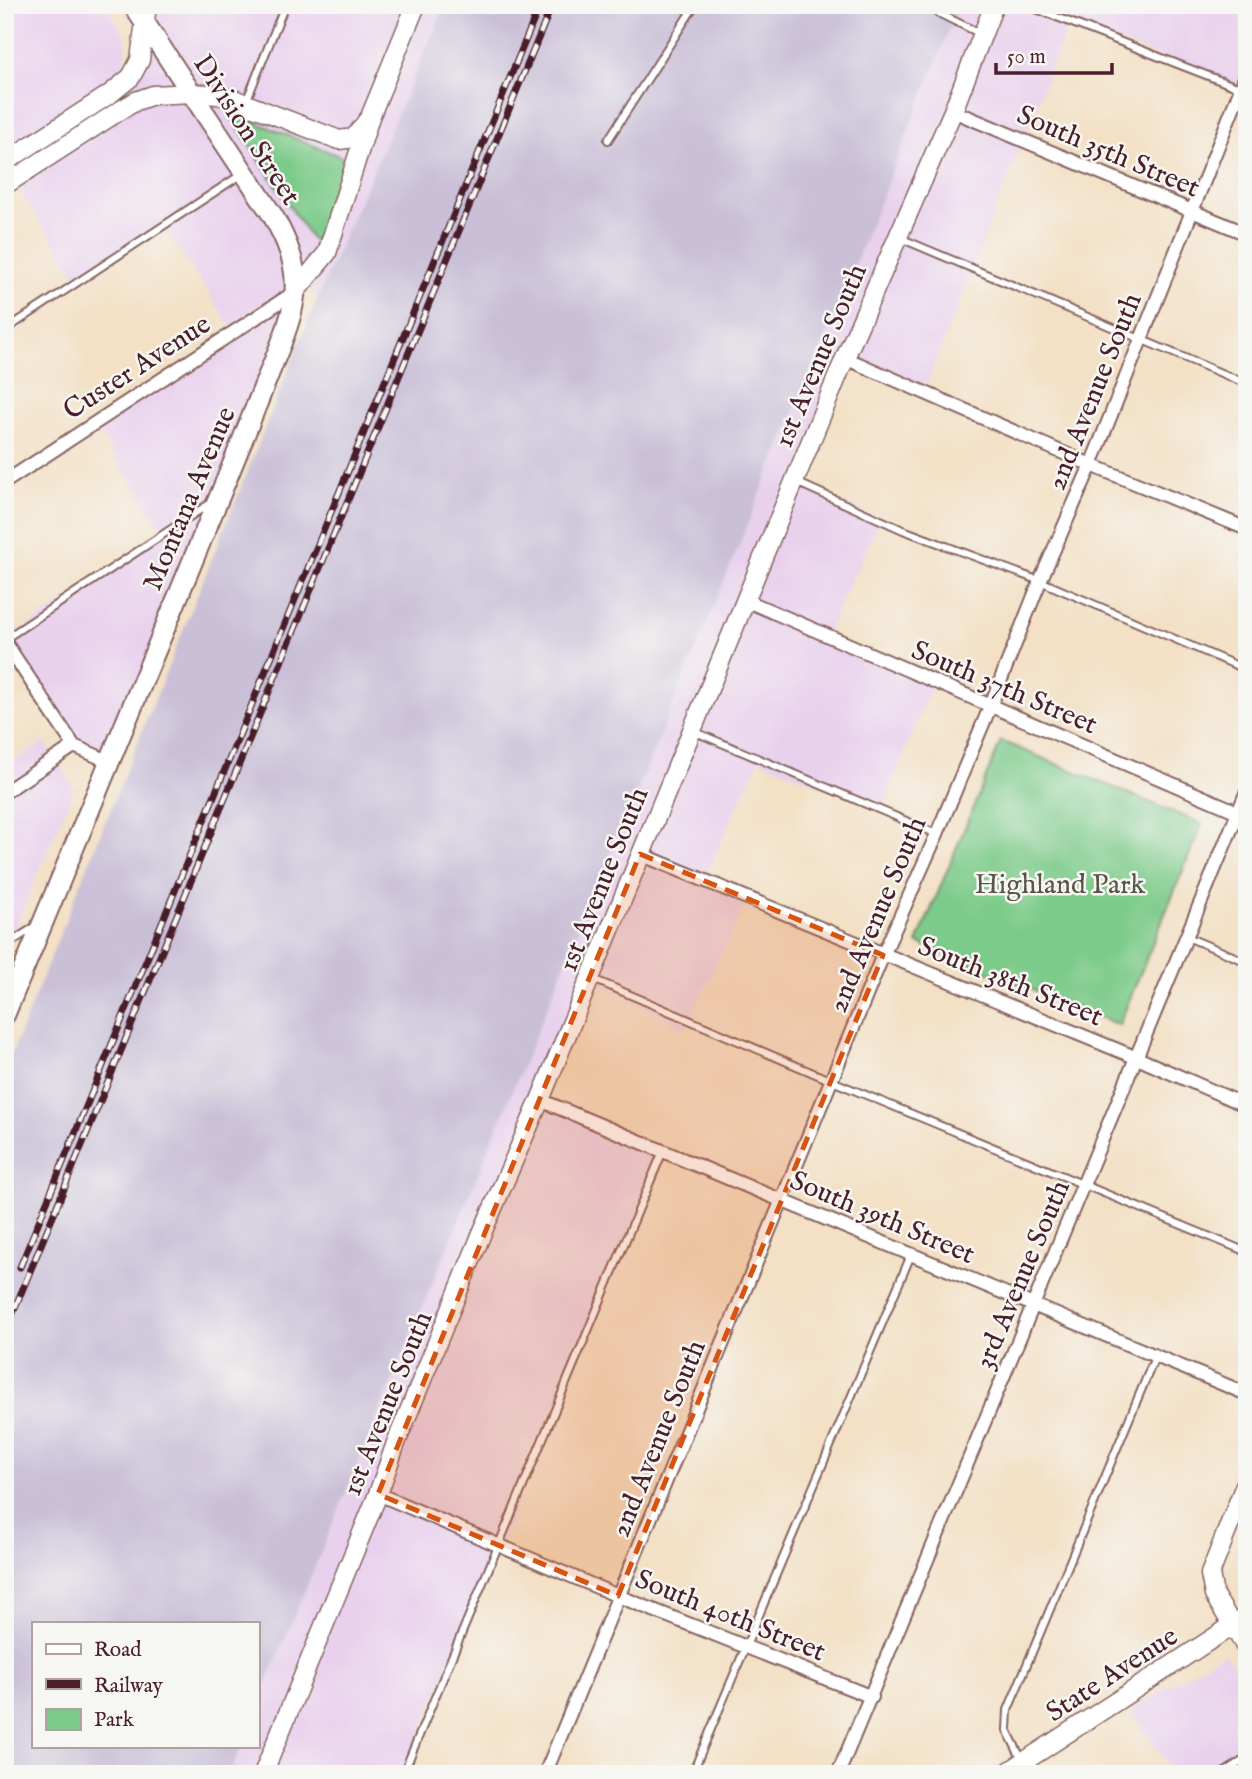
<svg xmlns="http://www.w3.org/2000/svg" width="1252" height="1779" font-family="'IM FELL English',serif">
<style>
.built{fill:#e9d1ed}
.industrial{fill:#c9bfd7}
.green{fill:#7dcb8a;stroke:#64755a;stroke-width:2}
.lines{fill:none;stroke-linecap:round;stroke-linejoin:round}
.lane-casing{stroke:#856361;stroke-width:10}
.street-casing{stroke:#856361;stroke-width:16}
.secondary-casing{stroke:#856361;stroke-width:21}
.primary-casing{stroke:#856361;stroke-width:23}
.lane{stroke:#fff;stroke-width:6}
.street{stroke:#fff;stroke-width:12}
.secondary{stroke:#fff;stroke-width:18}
.primary{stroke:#fff;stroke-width:19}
.rail-casing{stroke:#4a1f2b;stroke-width:7}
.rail{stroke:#f6f6f2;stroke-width:4.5;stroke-dasharray:13;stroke-linecap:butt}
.marked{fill:#d8530f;fill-opacity:0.2;stroke:#d8530f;stroke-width:5;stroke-dasharray:14 9;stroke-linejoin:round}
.labels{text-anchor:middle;stroke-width:5;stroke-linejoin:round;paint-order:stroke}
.street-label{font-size:28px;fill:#4a1f2b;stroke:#f6f6f2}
.park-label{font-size:28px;fill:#595348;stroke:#f6f6f2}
</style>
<rect width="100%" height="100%" fill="#f6f6f2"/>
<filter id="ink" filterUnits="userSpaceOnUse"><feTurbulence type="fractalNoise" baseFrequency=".0143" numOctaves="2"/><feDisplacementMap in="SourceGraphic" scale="14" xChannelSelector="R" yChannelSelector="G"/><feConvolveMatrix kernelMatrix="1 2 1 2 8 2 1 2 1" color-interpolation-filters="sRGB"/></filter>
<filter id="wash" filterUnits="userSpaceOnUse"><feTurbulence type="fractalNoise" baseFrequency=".00686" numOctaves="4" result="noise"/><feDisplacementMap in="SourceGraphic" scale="28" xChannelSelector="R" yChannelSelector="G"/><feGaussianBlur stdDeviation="1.57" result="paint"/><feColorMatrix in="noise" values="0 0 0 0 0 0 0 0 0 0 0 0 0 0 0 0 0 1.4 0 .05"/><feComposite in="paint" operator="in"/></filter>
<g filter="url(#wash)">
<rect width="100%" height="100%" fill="#f3e0c5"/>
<path class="built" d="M5,5h100l20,30 2,9 -3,17 -11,18 39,-28 -31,-46h324l-128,294 -28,-41 6,34 -187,469 -34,-15 -69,-104 160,-109 -67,-103 136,-99 -71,-105 -83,55 -75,-111z
M956,5h291v68l-7,15 -171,-66 -145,370 -79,-34 -51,123 86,39 -54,115 107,47 -52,128 -122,-50 -55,120 44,18 -63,131 -95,-51 -50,122 123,51 -259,623h-175l12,-28h16v-41z
M44,741l30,47 -69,164v-184z
M1225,1652l22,36v70l-25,16h-48l-44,-64z"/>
<path class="industrial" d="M445,5h514l-130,323 -572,1378v-83h-224v123h208l-12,28h-224v-704l312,-771z"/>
<path class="green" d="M231,112l113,46 7,1 -34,81h-5l-83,-126z
M1001,741l201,83 -83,201 -202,-82z"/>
</g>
<g filter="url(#ink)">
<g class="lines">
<g class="lane-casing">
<path id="lane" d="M922,5l59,29
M1026,5l221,86
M246,102l39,-97
M608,140l87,-135
M900,238l347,146
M5,330l237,-156
M796,482l107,48 137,51 207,89
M5,639l207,-137
M693,731l244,103
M1187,937l60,25
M5,946l28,-18
M593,979l239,102 415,171
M1022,1760l-15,-30 1,-20 147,-353
M403,1774l260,-623
M692,1774l219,-519
M1222,1774l25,-16"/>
</g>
<g class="street-casing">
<path id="street" d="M953,111l294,123
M845,358l246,107 156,64
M5,482l290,-190
M745,600l502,216
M5,642l69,104 34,15
M5,792l69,-46
M640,854l497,204 110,48
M540,1100l707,294
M378,1494l240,102 254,101
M545,1774l338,-819 54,-121 53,-127 50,-126 51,-116 156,-392
M838,1774l409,-983"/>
</g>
<g class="secondary-casing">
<path id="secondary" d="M5,162l105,-68 21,-17 9,-17 7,-55
M5,185l111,-72 20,-12 17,-6 39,-2 26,2 18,5 103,40 15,-2 16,-21
M295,292l32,-39 43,-136 46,-112
M1247,1480l-37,94 4,21 33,54
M263,1774l115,-280 18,-51 86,-210 58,-133 305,-742 108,-247 41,-106
M1005,1774l242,-158"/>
</g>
<g class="primary-casing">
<path id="primary" d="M5,1014c68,-166 136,-331 205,-495 20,-47 39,-95 58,-143 10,-26 25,-56 27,-85 2,-28 -9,-52 -22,-75l-140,-211"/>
</g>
<use href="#lane" class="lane"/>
<use href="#street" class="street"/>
<use href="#secondary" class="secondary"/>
<use href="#primary" class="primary"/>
<g class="rail-casing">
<path id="rail" d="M20,1267l520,-1262
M5,1332l547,-1327"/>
</g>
<use href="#rail" class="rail"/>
</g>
</g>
<path class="marked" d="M640,854l243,101 -265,641 -240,-102z"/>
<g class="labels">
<g class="street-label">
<text transform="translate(248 129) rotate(57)" y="10">Division Street</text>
<text transform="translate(1109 150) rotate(23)" y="10">South 35th Street</text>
<text transform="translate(819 355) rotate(-67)" y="10">1st Avenue South</text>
<text transform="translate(136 366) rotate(-33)" y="10">Custer Avenue</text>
<text transform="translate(1093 391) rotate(-68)" y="10">2nd Avenue South</text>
<text transform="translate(188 498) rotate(-67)" y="10">Montana Avenue</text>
<text transform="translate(1005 686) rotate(23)" y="10">South 37th Street</text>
<text transform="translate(602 879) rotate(-68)" y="10">1st Avenue South</text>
<text transform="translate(876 914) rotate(-67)" y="10">2nd Avenue South</text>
<text transform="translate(1011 980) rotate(22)" y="10">South 38th Street</text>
<text transform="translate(883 1216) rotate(23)" y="10">South 39th Street</text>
<text transform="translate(1021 1274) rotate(-67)" y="10">3rd Avenue South</text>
<text transform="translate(386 1403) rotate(-68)" y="10">1st Avenue South</text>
<text transform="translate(657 1438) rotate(-68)" y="10">2nd Avenue South</text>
<text transform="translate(731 1614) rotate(22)" y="10">South 40th Street</text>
<text transform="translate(1111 1673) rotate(-33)" y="10">State Avenue</text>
</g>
<g class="park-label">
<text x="1060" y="893">Highland Park</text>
</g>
</g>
<rect width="1252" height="1779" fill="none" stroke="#f6f6f2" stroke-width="28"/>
<rect x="32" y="1622" width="228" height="126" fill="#f6f6f2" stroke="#b1a0a2" stroke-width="2"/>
<rect x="46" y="1644" width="35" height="10" fill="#ffffff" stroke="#b1a0a2" stroke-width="2"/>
<text x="94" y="1656" font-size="21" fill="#4a1f2b">Road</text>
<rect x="46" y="1679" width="35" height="10" fill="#4a1f2b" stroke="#b1a0a2" stroke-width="2"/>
<text x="94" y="1692" font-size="21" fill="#4a1f2b">Railway</text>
<rect x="46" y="1709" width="35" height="21" fill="#7dcb8a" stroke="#b1a0a2" stroke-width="2"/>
<text x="94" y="1726" font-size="21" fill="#4a1f2b">Park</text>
<path d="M996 63v10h116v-10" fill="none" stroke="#4a1f2b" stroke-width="3.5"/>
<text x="1007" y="63" font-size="21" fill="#4a1f2b" stroke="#f6f6f2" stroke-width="5" paint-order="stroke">50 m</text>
</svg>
